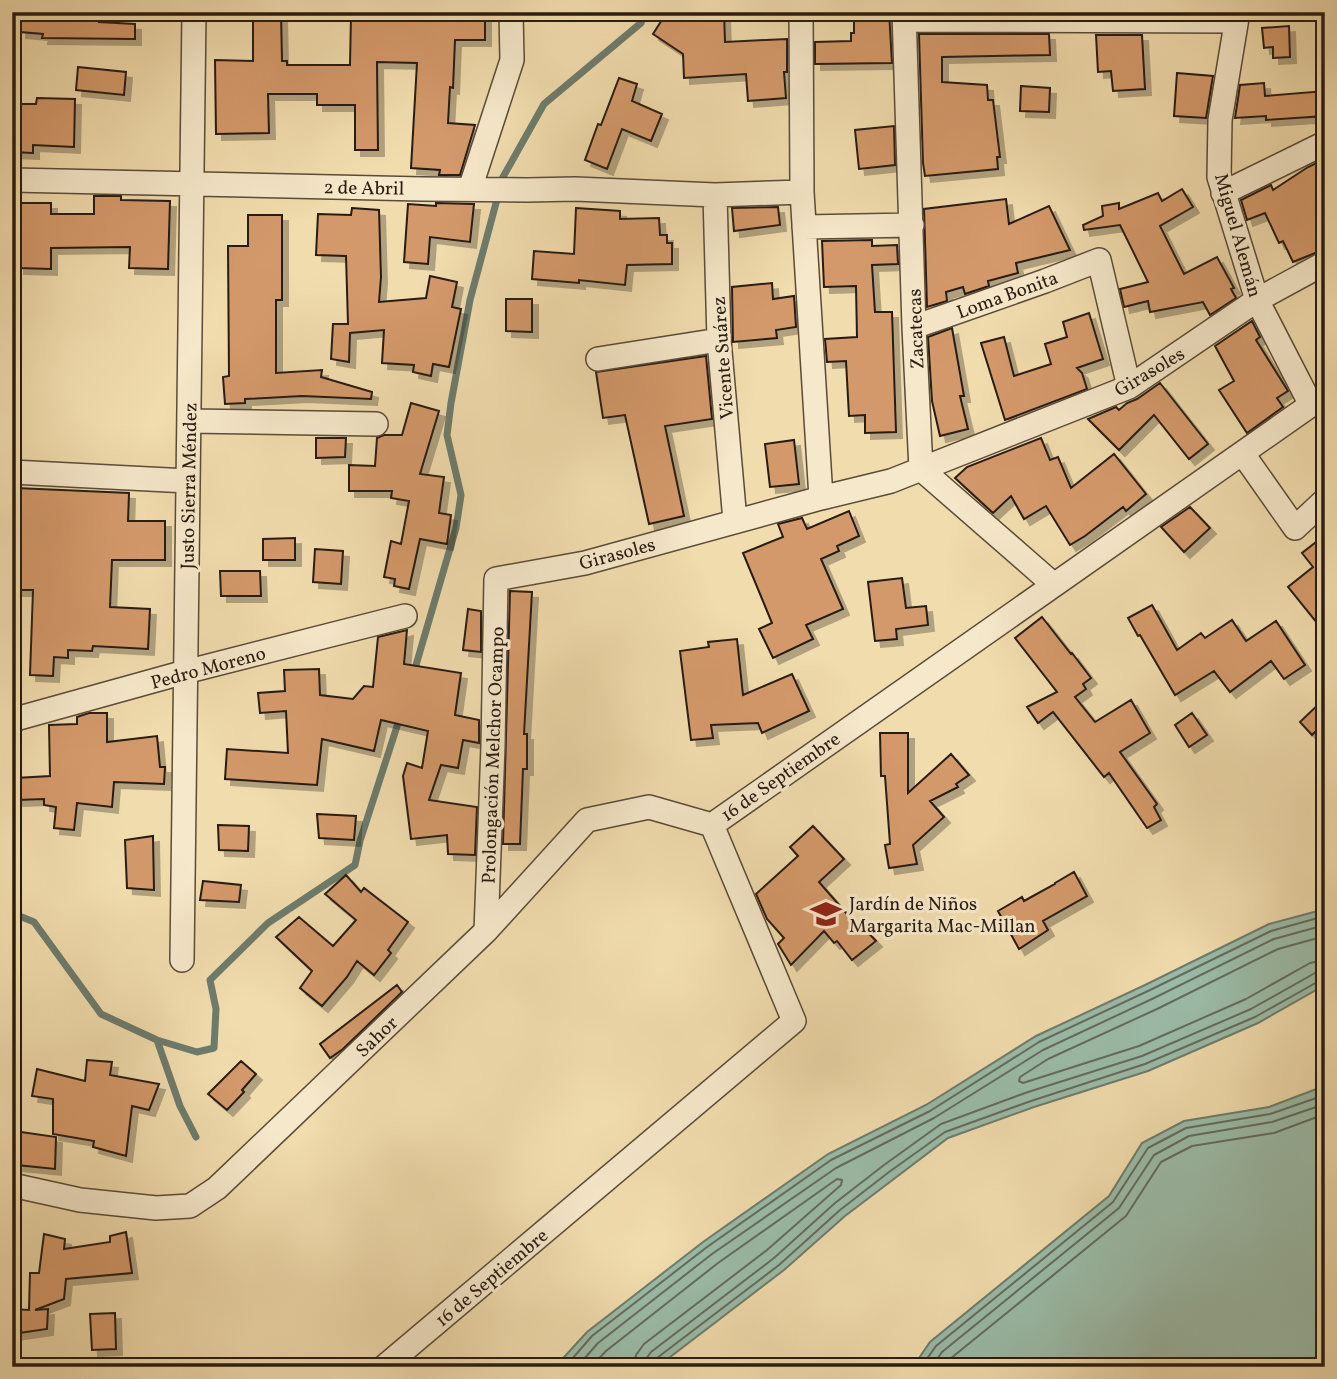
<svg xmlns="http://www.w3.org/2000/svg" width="1337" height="1379" font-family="Vollkorn,serif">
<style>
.water{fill:#9bbca9;stroke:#6d7c6d;stroke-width:2}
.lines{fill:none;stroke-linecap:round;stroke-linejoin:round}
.shore{stroke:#626c5e;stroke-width:2}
.stream{stroke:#6d7c6d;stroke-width:7}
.building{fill:#d4996b;stroke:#281b12;stroke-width:2;filter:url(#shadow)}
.minor-casing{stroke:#5a4b39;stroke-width:26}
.minor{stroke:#f6e8ca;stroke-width:23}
.labels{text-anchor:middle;stroke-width:6;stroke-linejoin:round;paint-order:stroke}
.street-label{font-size:19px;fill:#281b12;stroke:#f6e8ca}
.poi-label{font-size:19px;fill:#281b12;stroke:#f6e8ca;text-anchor:start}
</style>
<defs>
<filter id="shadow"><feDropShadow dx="6" dy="6" stdDeviation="0" flood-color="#0004"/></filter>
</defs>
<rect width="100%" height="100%" fill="#f1dcad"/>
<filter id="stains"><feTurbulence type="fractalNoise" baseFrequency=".00286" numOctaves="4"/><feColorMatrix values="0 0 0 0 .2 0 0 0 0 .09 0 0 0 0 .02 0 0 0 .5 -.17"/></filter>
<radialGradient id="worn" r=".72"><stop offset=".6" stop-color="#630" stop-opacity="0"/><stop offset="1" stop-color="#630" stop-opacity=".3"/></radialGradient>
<path class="water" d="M1325,909v76l-67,38 -110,48 -114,36 -86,31 -103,78 -61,54 -127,97h-102l32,-35 116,-90 125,-88 98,-49 110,-69 109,-51 124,-61z
M1319,1088h6v279h-412l17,-25 179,-146 33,-53 42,-22 85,-14z"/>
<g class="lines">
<path class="shore" d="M1325,936l-47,13 -121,60 -109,50 -28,18 -1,4 4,2 116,-37 107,-47 64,-36 15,-3
M565,1367l27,-31 115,-89 124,-87 99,-49 109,-69 109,-51 123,-60 54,-15
M577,1367l21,-24 114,-89 124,-86 98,-50 109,-68 109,-51 122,-60 51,-14
M591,1367l15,-16 112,-88 119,-84 5,1 -1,5 -74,65 -123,94 -8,11 -2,12
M645,1367l1,-8 5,-7 123,-94 61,-55 49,-38 57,-41 87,-32 114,-36 109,-47 64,-36 10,-2
M654,1367v-5l3,-4 122,-93 61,-55 49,-38 56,-40 86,-31 114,-37 110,-47 64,-36 6,-1
M921,1367l15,-21 177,-144 35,-54 38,-20 84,-14 55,-19
M932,1367l10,-15 177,-144 35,-53 35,-19 83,-14 53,-18
M945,1367l5,-8 176,-143 35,-54 31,-16 82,-13 51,-19"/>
<path class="stream" d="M414,672l42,-144 5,-33 -14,-60 4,-32 19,-103 33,-123 41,-73 97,-81 4,-11
M12,913l22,9 67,92 56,26 23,66 16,31
M157,1040l40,12 17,-4 2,-39 -6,-29 58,-57 87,-58 5,-24 40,-124"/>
</g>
<path class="building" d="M21,12h51v3h27v7l36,2v15l-93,-1 1,-4 -23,-2z
M253,12h28l1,49h5v4h63l1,-49h4v-4h130v28h-30l-2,48 -3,-1 -2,36 27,2 -15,50h-21l1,-5 -29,-2 6,-105 -40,-1 1,88h-23v-45h-38v-11h-49l1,39 -53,1 -1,-74 38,1z
M667,12h57l1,30 62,-3v33h-3l2,26 -38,3 -2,-27 -62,4 -1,-24 -30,-20z
M854,12h35l3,51 -77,1v-22l36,-1v-8h3z
M1289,26l1,31 -17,1v-11l-9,1 -2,-20z
M919,34h130l1,21 -108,2v25l45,3 1,15h5l7,57h-3l1,12 -73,7 -2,-13z
M1096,35h46l3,54 -32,2 -2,-20 -13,1z
M78,67l48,5 -2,23 -48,-5z
M1177,73l36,3 -7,42 -32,-2z
M619,78l18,6 -5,17 30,13 -11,27 -29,-12 -15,40 -22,-9 13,-36 3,1z
M1264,83l1,13 60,-5v25l-59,4v-4l-31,2 5,-33z
M1021,86l29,2 -1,24 -29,-1z
M37,98l38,1 -1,48 -41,-2v8l-21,-1v-48h24z
M894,126l1,39 -36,4 -4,-39z
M1325,159v90l-32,13 -10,-21 -4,2 -14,-30 -18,7 -6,-20 30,-15 2,5 35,-23z
M1182,189l11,18 -33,19 24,48 33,-17 17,31 -3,1 5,9 -26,17 -7,-13 -53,10 -2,-11 -24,6 -4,-18 28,-7 -28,-57 -36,5 -1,-5 20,-9 -1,-10 17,-3v6l39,-16 4,8z
M94,196h27v4l49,1 -2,68 -39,-1 1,-21 -79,1v21l-33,-1 1,-65h32v11h43z
M1006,199l3,25 40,-18 21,44 -54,13 2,10 -30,8 1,5 -24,8 -2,-7 -17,5 1,9 -20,6 -3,-98z
M436,203l38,1 -4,38 -40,-5 -2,27 -24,-2 4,-58 28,2z
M778,207l2,18 -46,6 -2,-23z
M352,208l27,2 2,67 -2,25 47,-4 4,-22 27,6 -5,25 9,2 -12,58 -16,-3 -2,12 -18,-4 1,-7 -32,-2 2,-33 -34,3 -1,29 -18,-3 2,-35h15l-2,-68 -30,-1 2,-41 33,1z
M576,208l44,3v8l39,-1 1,17h7v8h5v21l-45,1 -2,20 -46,-5v3l-47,-4 2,-28 40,3z
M248,215h34v85h-6v73l46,-3 -1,7 51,15 -1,7 -69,-3 -57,3v4l-20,1 -2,-27 6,-1 -1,-130h20z
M872,240v6l25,-1 1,19 -26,1 3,47h17l4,120 -31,1v-18l-16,1 -3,-55 -19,1 -2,-23 32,-2 -1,-51 -32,1 -2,-46z
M772,283l1,16 21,-3 2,31 -20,3 1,8 -44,4 -1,-55z
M506,299h26v33l-26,-1z
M1089,313l14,46 -26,9 5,5 5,16 -82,31 -24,-77 23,-6 10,39 37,-12 -6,-20 22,-7 -4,-15z
M1252,321l8,16 -4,3 32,51 -11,7 6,9 -36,26 -28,-43 15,-9 -19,-35z
M952,328l12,68h-4l8,33 -28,7 -8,-35 -4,-64z
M706,356l6,63 -47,7 19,90 -35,8 -24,-109 -22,3 -7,-46z
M1160,383l48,61 -19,15 -35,-44 -35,35 -31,-31 28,-12 3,3 8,-7 10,-4z
M411,403l28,8 -19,63 24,3 -5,36 12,2 -4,29 -27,-5 -11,50 -15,-3 1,-7 -11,-2 7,-36 10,3 8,-43 -18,-3 1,-7h-43v-26l26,1 2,-28 7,-3h18z
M316,438h30l-1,19 -29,1z
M1041,438l9,22 8,-3 13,31 43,-34 32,40 -20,17 -3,-4 -38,29 -15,9 -24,-39 -22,13 -13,-23 -18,17 -38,-35 12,-11z
M794,440l5,44 -29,3 -5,-43z
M16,488l113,5 -1,28h37v39h-53l-2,47 40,2 -2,40 -55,-3 -1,5 -24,-1v8l-14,-1 -1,19 -23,-1 3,-85h-21z
M1190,507l20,21 -26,24 -23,-25z
M849,511l10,25 -22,10 2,5 -18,8 22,50 -37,16 7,14 -40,19 -14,-29 13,-6 -29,-70 40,-16 -5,-13 24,-6 5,11z
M1325,535v98l-37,-46 25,-20 -11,-14z
M295,538v22h-32v-21z
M315,549l28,2 -2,33 -28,-2z
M220,571h40l1,25h-40z
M902,578l4,30 20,-2 2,19 -32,4 1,10 -22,2 -7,-59z
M510,591l22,1 -8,142h3v35h-4l-3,75h-17z
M1152,605l25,45 24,-17 4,5 27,-18 14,21 30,-20 29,44 -21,14 -13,-18 -41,31 -16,-21 -39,24 -35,-60 -2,1 -10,-18z
M468,609l13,2v41l-18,-2z
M1042,617l29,37 1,-1 19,25 -8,6 3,5 -11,8 20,25 36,-22 19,33 -30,19 37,52 -3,3 7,13 -14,8 -38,-55 -5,4 -51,-65 -15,11 -11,-16 30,-15 -42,-54z
M407,630l-3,34 57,9 -6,42 24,5v23l-16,-3 -5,28 -17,-3 -12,35 48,7 -2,48 -27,-1 -1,-19 -36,4 -8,-63 4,-13 15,5 6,-37 -47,-11 -7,31 -52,-12 -5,46 -92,-6 2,-30 61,4 -2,-42 -26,2 -2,-20 27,-2 -1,-21 35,-1 1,26 33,4 11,-13 9,1 5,-50z
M737,639l6,56 49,-21 17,37 -47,22 -4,-10 -47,2 2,13 -22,2 -11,-89 29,-4 -1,-5z
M1325,698v24l-13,13 -12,-13z
M89,713h18v29l50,-6 3,31h5l-1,17 -50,-2 -2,25 -35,-4 -3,27 -20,-2 2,-21 -12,-2v-6l-27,1 -1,-22 34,-2 -1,-51 28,-1v-7z
M1192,713l15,22 -18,12 -14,-22z
M880,733h28v60l43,-39 18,21 -13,9 2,3 -28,14 14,16 -31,28 4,19 -28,4 -4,-23 5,-1 -5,-68h-4z
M317,814l39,2 -2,24 -35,-2z
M218,825l31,1 -1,25 -29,-1z
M813,826l31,33 -25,23 41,47 3,-2 13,14 -24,19 -15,-19 -3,2 -10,-12 -33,34 -13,-21 6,-6 -17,-19 -11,-25 42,-38 -8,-9z
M153,836l1,54 -27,-2 -2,-48z
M1074,872l13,24 -44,25 5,9 -29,19 -21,-38 24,-14 2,4 31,-17v-1z
M346,875l15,17 3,-4 44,34 -20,28 3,3 -17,22 -17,-14 -10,16 -25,29 -22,-18 12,-17 -36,-34 23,-20 34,29 23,-26 -31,-26z
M203,881l38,4 -2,17 -39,-2z
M397,985l5,7 -59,57 -13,9 -10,-14z
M87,1060l25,2 -2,13 49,9 -10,26 -17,-4 -6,50 -33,-9 1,-6 -41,-7v-35l-21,-3 5,-27 48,12z
M241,1061l15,13 -14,16 2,2 -17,18 -19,-16z
M21,1132l35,5 -1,32 -38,-4z
M126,1232l6,41 -66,6 -2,20 -29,11 13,-1 -1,20 -35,5v-25l17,1 1,-37h9l5,-39 21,5 -1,10 46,-7v-6z
M115,1313l1,36 -24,1 -2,-36z"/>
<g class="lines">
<g class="minor-casing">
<path id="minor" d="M801,12l1,180 19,306
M904,12l10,315 7,142 133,116
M1238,12l-18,108 -1,57 38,123 54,105
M905,20l331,1
M12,180l410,9 105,1 48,-1 140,6 87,-3
M470,189l42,-129 -1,-48
M1223,193l102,-50
M715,195l4,145 16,181
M804,227l108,-2
M914,327l131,-46 54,-21 30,127
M598,359l121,-19
M189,421l187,3
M1243,454l52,74 30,-28
M12,472l176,9
M12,720l173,-48 220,-56
M712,825l613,-430
M486,931l7,-185 3,-167 89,-16 236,-65 70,-17 238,-94 128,-87 68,-37
M182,960l12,-948
M12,1185l68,15 76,8 34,-2 27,-18 269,-257 101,-111 62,-13 63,18
M384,1367l410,-346 -82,-196"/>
</g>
<use href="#minor" class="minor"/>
</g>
<defs>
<g id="school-bare" transform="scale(2.415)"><path d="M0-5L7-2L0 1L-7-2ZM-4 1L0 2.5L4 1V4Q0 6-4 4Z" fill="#8f2418" stroke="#f6e8ca" stroke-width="2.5" paint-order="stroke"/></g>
</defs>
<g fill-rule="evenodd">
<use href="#school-bare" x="826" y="914"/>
</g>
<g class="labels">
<g class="street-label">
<text transform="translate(364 187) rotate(1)" y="7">2 de Abril</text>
<text transform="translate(1239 235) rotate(74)" y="7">Miguel Alemán</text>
<text transform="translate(1007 294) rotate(-20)" y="7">Loma Bonita</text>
<text transform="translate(915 329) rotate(-92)" y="7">Zacatecas</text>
<text transform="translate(722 358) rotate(-94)" y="7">Vicente Suárez</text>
<text transform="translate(1149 371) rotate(-31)" y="7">Girasoles</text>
<text transform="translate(188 486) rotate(-89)" y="7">Justo Sierra Méndez</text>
<text transform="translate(617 553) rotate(-15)" y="7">Girasoles</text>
<text transform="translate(208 667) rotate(-15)" y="7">Pedro Moreno</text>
<text transform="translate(492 755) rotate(-88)" y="7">Prolongación Melchor Ocampo</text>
<text transform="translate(780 776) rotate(-35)" y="7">16 de Septiembre</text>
<text transform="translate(376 1036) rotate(-44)" y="7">Sahor</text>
<text transform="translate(491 1277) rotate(-40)" y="7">16 de Septiembre</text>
</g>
<g class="poi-label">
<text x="849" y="910">Jardín de Niños<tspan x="849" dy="22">Margarita Mac-Millan</tspan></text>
</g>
</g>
<rect width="1337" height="1379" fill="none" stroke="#f1dcad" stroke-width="42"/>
<rect x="14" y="14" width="1309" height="1351" fill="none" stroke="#281b12" stroke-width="3.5"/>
<rect x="21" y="21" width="1295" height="1337" fill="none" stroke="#281b12" stroke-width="2"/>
<rect width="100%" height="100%" filter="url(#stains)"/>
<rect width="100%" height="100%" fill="url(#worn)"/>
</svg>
